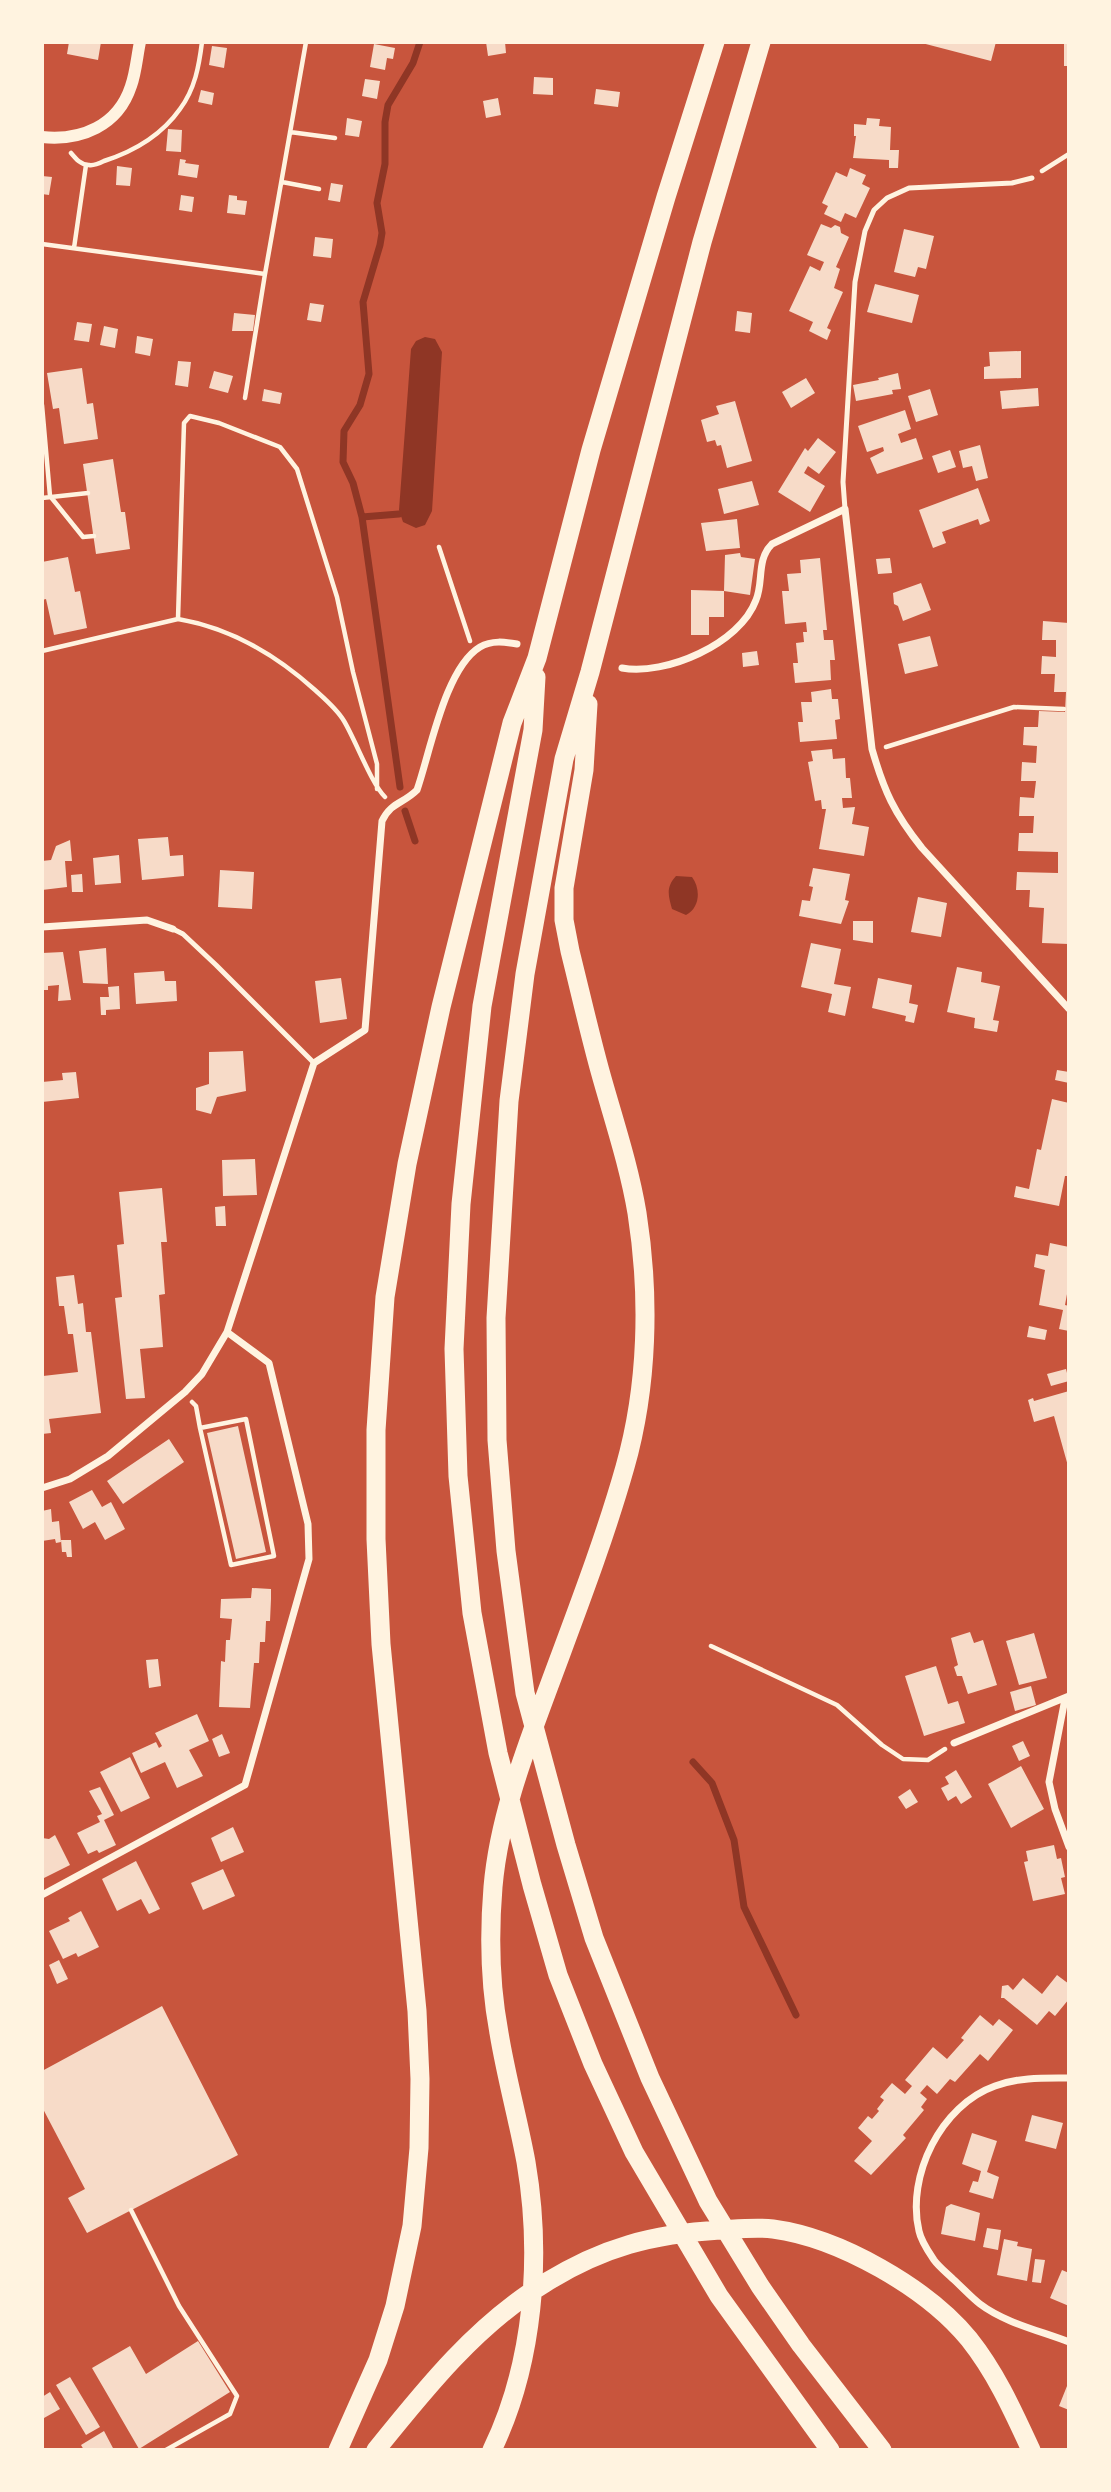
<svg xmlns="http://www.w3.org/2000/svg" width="1111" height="2492" font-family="Literata,serif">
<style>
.water{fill:#8f3625}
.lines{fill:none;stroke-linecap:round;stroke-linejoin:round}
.stream{stroke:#8f3625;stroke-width:7}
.building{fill:#f7dbc8}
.path{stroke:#fff3e0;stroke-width:4.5}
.service{stroke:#fff3e0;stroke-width:5}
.minor{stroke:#fff3e0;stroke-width:7}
.tertiary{stroke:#fff3e0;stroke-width:12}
.trunk{stroke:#fff3e0;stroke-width:19}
</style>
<rect width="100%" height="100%" fill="#c8553d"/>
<path class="water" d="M425,337l10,2 7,13 -10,159 -7,14 -9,3 -13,-6 -4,-12 12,-161 5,-8z
M676,876l16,1c9,12 8,31 -6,38l-14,-6c-4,-14 -6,-22 4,-33z"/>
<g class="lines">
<path class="stream" d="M362,517l37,-3
M400,787l-38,-270 -9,-34 -10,-21 1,-31 16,-26 9,-31 -6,-72 17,-57 2,-12 -5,-30 8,-39v-42l3,-17 25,-42 7,-21
M405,811l10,30
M693,1762l19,21 22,57 10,67 52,108"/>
</g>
<path class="building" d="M69,42h32l-3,18 -31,-6z
M486,42h19l1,11 -18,3z
M918,42h78l-5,19z
M1064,42h5v24h-5z
M374,44l21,4 -2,11 -6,-1 -2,12 -15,-3z
M212,46l15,2 -3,20 -15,-3z
M534,77l19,1v17l-20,-1z
M365,79l15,2 -3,18 -15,-3z
M596,89l24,3 -2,15 -24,-3z
M201,90l13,3 -2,12 -14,-3z
M498,98l3,17 -15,3 -3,-17z
M347,118l15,3 -3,16 -14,-2z
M867,118l13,1 -1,7 12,1 -1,23h9l-1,18h-9v-8l-36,-2 3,-22h-2v-12l12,1z
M168,129l14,1 -1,22 -15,-1z
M180,159l6,1 -1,3 14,2 -2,13 -19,-3z
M117,166l15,2 -2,18 -14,-1z
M850,168l16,7 -4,9 8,4 -14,30 -11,-5 -4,9 -17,-8 4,-8 -6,-3 14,-31 11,5z
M42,176l10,1 -3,18 -7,-1z
M331,183l12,2 -3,17 -12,-2z
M181,195l13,2 -2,15 -13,-2z
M229,195l8,1v4l10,1 -2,14 -18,-2z
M821,224l10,4 4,-3 5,2 1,6 8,4 -13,30 4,2 -6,19 9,4 -16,36 4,2 -4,10 -18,-9 4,-9 -24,-11 21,-45 10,5 4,-9 -17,-7z
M904,229l30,7 -8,33 -8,-2 -3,10 -21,-5z
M315,237l18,2 -2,19 -18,-2z
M875,284l44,11 -7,28 -45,-11z
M310,303l14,2 -3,17 -14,-2z
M737,311l15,2 -2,20 -15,-2z
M234,313l21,2 -2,16h-21z
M77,322l15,2 -3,18 -15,-2z
M104,326l14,3 -3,19 -15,-3z
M137,336l16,3 -3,17 -15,-3z
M1021,351v27l-37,1v-12l6,-1 -1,-14z
M178,361l13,1 -3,25 -13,-2z
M82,368l5,36 6,-1 5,36 -34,5 -5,-36 -6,1 -6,-36z
M214,371l19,5 -5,17 -19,-5z
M898,373l3,16 -9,1 1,4 -37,7 -3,-16 26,-5 -1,-2z
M806,378l9,15 -24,15 -9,-16z
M1038,388l1,18 -37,3 -2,-18z
M264,389l18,4 -2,11 -18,-3z
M930,389l8,26 -22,7 -8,-26z
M735,401l17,60 -25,7 -6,-23 -4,1 -2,-6 -8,2 -6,-22 18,-6 -3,-8z
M905,410l6,19 -13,5 3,9 15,-5 7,21 -46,15 -7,-16 14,-7 -1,-4 -16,5 -9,-26z
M818,438l18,14 -17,22 -11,-8 -4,7 21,13 -15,26 -32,-20 27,-44 3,3z
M980,445l8,33 -12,3 -4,-15 -9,2 -4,-17z
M950,450l6,17 -18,6 -6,-17z
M113,459l8,53h4l5,37 -34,5 -13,-90z
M752,481l7,24 -35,9 -6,-25z
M978,488l12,33 -10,4 -2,-6 -36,13 4,11 -13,5 -14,-38z
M737,519l3,29 -34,3 -5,-28z
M740,553l1,4 14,2 -5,36 -26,-4v26h-15v18h-18v-45l33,1 1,-36z
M68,557l7,35 5,-1 7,37 -33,7 -8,-36 -4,1v-38z
M820,558l7,72h-4l1,10h9l2,20h-5l1,20 -36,3 -2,-20h5l-2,-20 8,-1 -1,-10h4l-1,-10 -21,2 -3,-33h7l-2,-17 14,-1 -1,-13z
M890,558l2,15 -14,1 -2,-15z
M921,583l10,27 -28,11 -5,-15 -4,-2 -1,-11z
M1043,621l26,2v321l-27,-1 2,-35 -15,-1 1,-17h-14l1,-18 41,1v-21l-40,-1 1,-18h14l1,-17h-15l1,-19 14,1 2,-17h-15l1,-19 14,1 1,-17 -14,-1 1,-18h14l1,-16 26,1 1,-20h-12l1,-18h-14l1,-18 14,1v-17h-14z
M930,636l8,30 -33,8 -7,-30z
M757,651l2,14 -16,2 -1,-14z
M831,689l1,10h6l2,20 -5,1 2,19 -37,3 -2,-20h5l-2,-20h11l-1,-10z
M832,749l1,10 12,-1 1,20h4l2,20h-10l1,10 12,-1 -3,17 17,3 -5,29 -45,-7 7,-40h-4l-1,-9 -6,1 -7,-39 5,-1 -2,-10z
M168,837l2,19 13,-1 1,21 -42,4 -4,-41z
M70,840l2,21h-7l2,26 -25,3v-29l9,-1 5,-14z
M119,855l2,28 -26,2 -2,-27z
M813,868l37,6 -5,26 4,1 -8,23 -42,-8 3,-16 8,1 3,-14 -4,-1z
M220,870l34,2 -2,37 -34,-2z
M82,874l1,18h-11l-1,-17z
M918,897l29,6 -6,34 -30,-5z
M853,921h20v22l-20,-3z
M811,943l30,6 -7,35 17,3 -6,29 -17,-4 4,-18 -31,-7z
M106,948l2,36 -25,-1 -4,-32z
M63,952l8,48 -13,1 1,-16 -11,1v4h-6v-37z
M957,967l25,5 -1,10 19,4 -7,34 6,1 -2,11 -23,-4 1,-10 -28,-6z
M164,971l1,10h11l1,20 -41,3 -2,-31z
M341,978l6,41 -27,4 -5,-42z
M878,978l34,7 -3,18 9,2 -4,18 -9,-2 1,-5 -34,-8z
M119,986l1,23 -14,1v5h-5l-1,-18h9l-1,-10z
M243,1051l3,40 -29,6 -6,17 -15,-4v-22l13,-4v-32z
M1057,1070l12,2v11l-14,-3z
M76,1072l3,26 -37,4v-20l21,-2 -1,-7z
M1052,1099l17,4 -2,48h2v25h-4l-6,30 -45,-9 2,-11 13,3 8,-40 4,1z
M255,1159l2,36 -34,1 -1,-36z
M162,1188l5,54h-6l4,52 -6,1 4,52 -23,2 5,49 -19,1 -11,-101 7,-1 -5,-52 7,-1 -5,-52z
M225,1206l1,20h-10l-1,-19z
M1050,1243l19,4v36l-4,22 4,1v25l-10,-2 4,-19 -24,-5 6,-35 -11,-3 2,-13 12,2z
M74,1275l4,29 5,-1 3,29h5l10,81 -52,6 2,14 -9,1v-44h2l-1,-14 35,-4 -5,-38h-5l-4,-28h-5l-3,-29z
M1029,1326l18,4 -2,10 -18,-3z
M1066,1369l3,12 -18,5 -4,-12z
M1069,1391v75h-1l-14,-50 -20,6 -6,-22 5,-2 1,3z
M238,1426l28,126 -30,7 -29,-126z
M169,1439l15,23 -61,42 -16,-23z
M92,1490l10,17 9,-5 14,27 -20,11 -10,-18 -12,7 -14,-27z
M51,1509l1,13 7,-1 2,21 -5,1 -1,-4 -13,2v-30z
M61,1540h10l1,17h-5l-1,-5h-4z
M252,1588l19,1v10l-1,22h-4l-1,21h-5l-1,21h-5l-4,45 -31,-1 2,-46 4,1 1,-22h4l2,-21 -12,-1 1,-19 30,-1z
M970,1632l4,11 9,-3 14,45 -29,9 -6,-18h-5l-3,-9 4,-2 -7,-27z
M1034,1633l13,45 -28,7 -13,-44z
M158,1659l3,27 -12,2 -3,-28z
M936,1666l12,38 10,-3 7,22 -41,13 -19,-60z
M1031,1686l5,19 -21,6 -5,-19z
M197,1714l12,27 -20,9 14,26 -26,12 -12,-26 -24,11 -9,-20 24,-11 3,6 3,-2 -7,-13z
M222,1734l8,19 -11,4 -7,-18z
M1023,1741l7,15 -11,5 -7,-15z
M130,1757l20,41 -29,14 -21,-40z
M1021,1766l23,43 -33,19 -23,-44z
M956,1770l16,27 -11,7 -5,-8 -8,5 -7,-13 8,-4 -4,-7z
M100,1787l14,28 -10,5 12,25 -17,8 -2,-3 -9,4 -11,-21 23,-11 -3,-6 5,-2 -13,-23z
M910,1789l8,13 -12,7 -8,-12z
M233,1827l11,25 -23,10 -10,-24z
M55,1835l15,30 -26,13 -2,-40 7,1z
M1054,1845l3,14 4,-1 4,19 -4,1 4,16 -32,7 -9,-39 4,-1 -2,-10z
M136,1861l24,48 -11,5 -8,-15 -24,12 -15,-32z
M223,1869l12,27 -32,14 -12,-27z
M81,1911l18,36 -21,10 -2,-4 -13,6 -14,-28 21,-10 -2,-3z
M59,1960l9,19 -11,5 -8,-19z
M1057,1975l12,9v15l-14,17 -6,-5 -12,14 -33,-27h-3l1,-12 6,-1 5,5 10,-12 19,16z
M162,2006l76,149 -151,78 -19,-35 17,-9 -43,-82v-36z
M980,2015l13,11 6,-7 14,11 -25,31 -8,-7 -25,28 -5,-3 -13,15 -10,-9 -7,8 7,6 -6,8 3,3 -21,25 3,3 -35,37 -17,-14 18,-20 -14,-13 10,-12 4,3 7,-8 -2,-2 7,-9 -4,-3 12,-14 13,11 7,-8 -7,-6 28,-33 14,12 17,-19 -3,-2z
M1032,2115l31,8 -7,26 -31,-8z
M972,2133l25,8 -10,31 12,5 -6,22 -24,-7 4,-11 5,1 3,-11 -19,-7z
M951,2204l29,9 -5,28 -34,-7 5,-27z
M987,2228l14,2 -3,20 -15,-3z
M1004,2239l14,3 -1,4 15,3 -5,32 -30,-6z
M1035,2259l10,1 -4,23 -9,-1z
M1062,2270l7,3v33l-19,-8z
M198,2341l32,51 -91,57 -47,-81 38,-22 16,28z
M70,2377l30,50 -14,8 -30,-50z
M1069,2381v29l-10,-4z
M50,2392l10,17 -16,9 -2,-4v-17z
M104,2431l10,19h-30l-3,-5z"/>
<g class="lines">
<path class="path" d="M290,132l45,6
M71,153c5,6 10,12 18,12 5,1 11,-2 15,-4 31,-10 57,-25 76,-52 15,-20 19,-43 22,-67
M1042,171l27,-17
M282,182l37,7
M42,244l223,30 41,-232
M74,248l12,-83
M245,398l20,-124
M42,405l8,91 33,41 11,-1
M42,498l46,-5
M439,547l31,94
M178,619l6,-196 6,-7 29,7 61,24 17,22 40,128 16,75 24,92v25
M42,651l136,-32c53,9 97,35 137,71 10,9 22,19 29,31 12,20 27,62 41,76
M886,747l128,-40 50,2
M192,1402l4,4 4,22 31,137 43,-9 -28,-137 -46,9
M711,1646l126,59 45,40 21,14 25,1 17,-11
M131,2210l48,96 58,90 -7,18 -64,36"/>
<path class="service" d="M845,509l-2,-27 12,-200 10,-51 9,-21 13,-12 22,-10 103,-5 20,-5
M173,929l10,5 33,31 98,98"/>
<path class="minor" d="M622,668c43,8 118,-24 134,-68 8,-19 0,-40 16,-56l73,-35 27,240c12,42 22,64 50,99l147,161
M42,927l105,-7 26,9
M42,1488l28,-9 38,-23 77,-64 17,-18 25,-42 87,-269 51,-33 17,-209c9,-19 21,-17 35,-31 13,-37 28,-122 63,-143 12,-7 25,-5 37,-3
M1065,1699l-16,83 6,27 14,38
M954,1743l115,-47
M42,1895l203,-110 64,-226 -1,-35 -39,-161 -42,-31
M1069,2078c-25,0 -50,-1 -74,8 -54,19 -89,90 -76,145 2,10 9,20 15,29 5,7 13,13 19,19 9,8 18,18 27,25 25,19 61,27 89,38"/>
<path class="tertiary" d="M42,137c39,4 76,-11 89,-51 5,-14 6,-30 9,-44"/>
<path class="trunk" d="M761,42l-59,200 -112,430 -26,87 -39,215 -16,127 -13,217 1,122 9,111 19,142 41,152 28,93 56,140 58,123 52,85 41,59 81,105
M536,677l-3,53 -51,276 -21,198 -7,145 4,127 14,137 26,140 34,132 26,90 35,89 41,88 85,144 111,154
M338,2450l40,-90 17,-54 17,-80 7,-78 1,-69 -3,-68 -36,-367 -5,-105v-109l9,-133 22,-133 34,-157 71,-284 25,-65 54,-208 75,-253 49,-155
M376,2450c49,-61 101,-126 169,-167 58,-36 108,-49 175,-53 18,-1 36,-3 53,-1 67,9 154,59 196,110 27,34 44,72 62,111
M492,2450c42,-87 50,-194 34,-288 -8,-43 -20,-86 -27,-129 -9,-48 -10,-98 -6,-146 6,-70 32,-136 56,-201 27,-73 55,-145 76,-219 23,-81 25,-171 12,-254 -8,-48 -24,-95 -37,-142 -11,-40 -20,-80 -30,-120l-6,-31v-32l20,-118 4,-66"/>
</g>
<rect width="1111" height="2492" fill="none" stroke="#fff3e0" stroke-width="88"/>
</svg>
